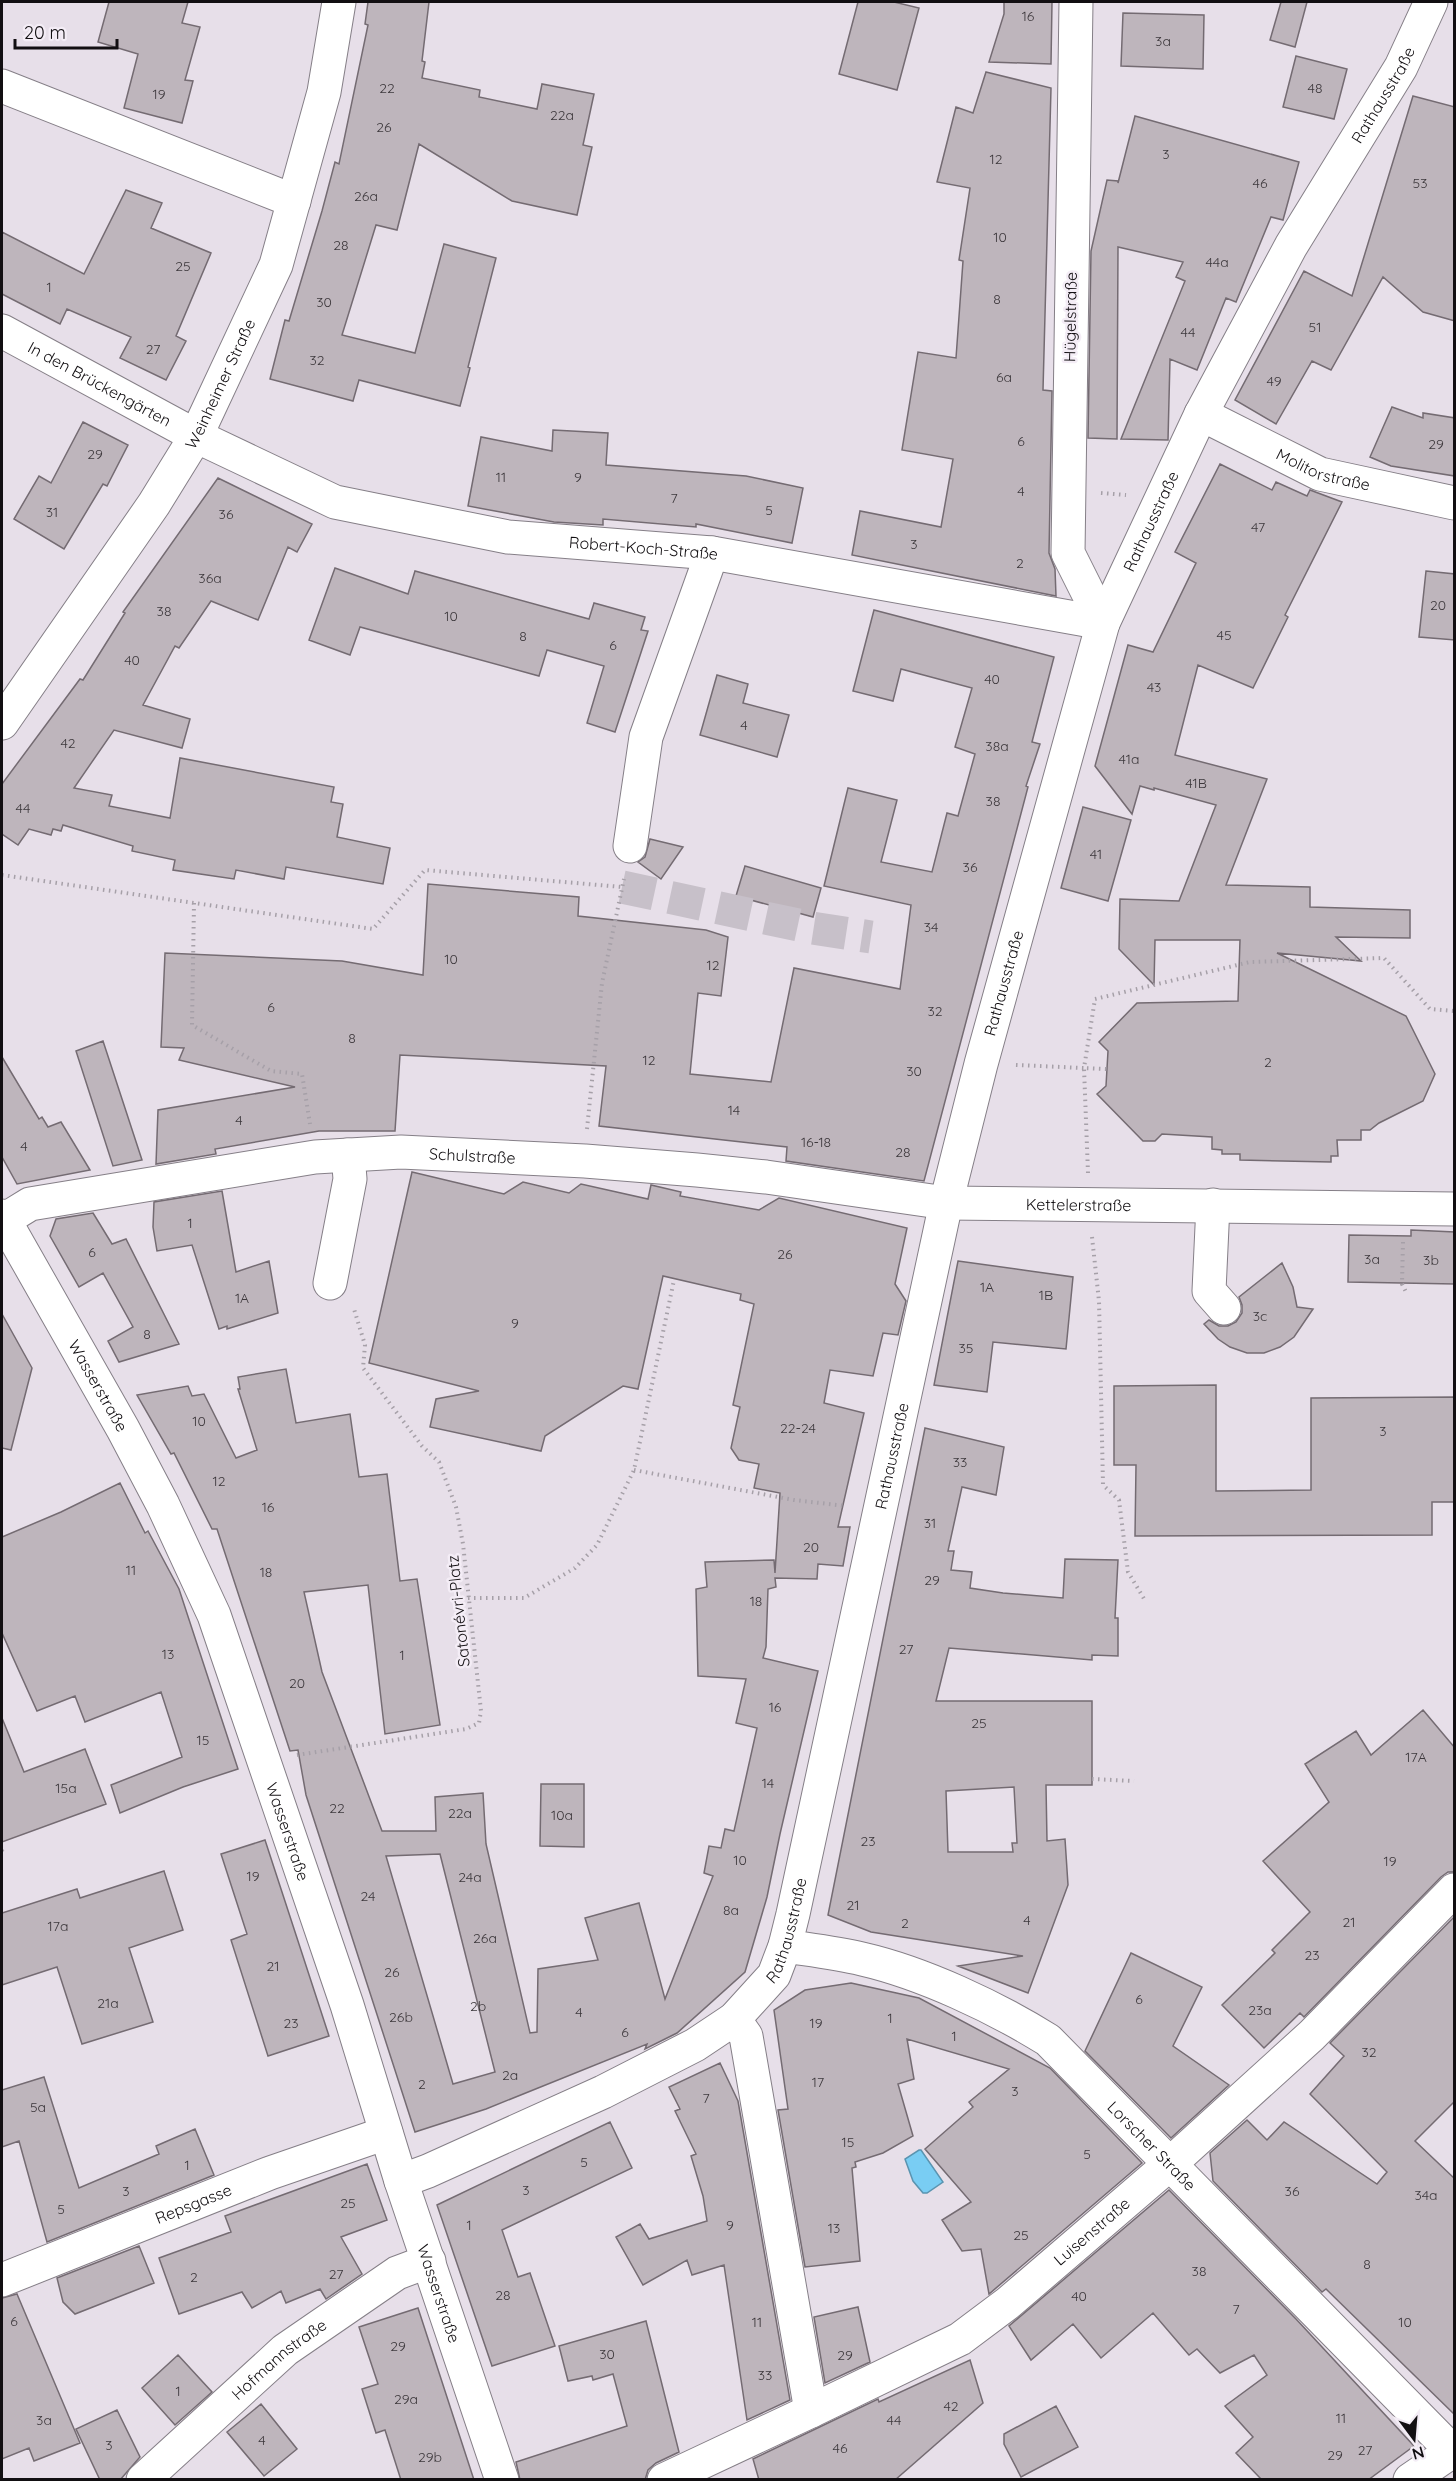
<svg xmlns="http://www.w3.org/2000/svg" width="1456" height="2481" font-family="Quicksand,sans-serif">
<style>
.water{fill:#79cdf3;stroke:#5a94b0;stroke-width:1.5}
.building{fill:#beb5bc;stroke:#746b72;stroke-width:1.5;fill-rule:evenodd}
.lines{fill:none;stroke-linecap:round;stroke-linejoin:round}
.minor-tunnel{stroke:#c7c0c9;stroke-width:33;stroke-dasharray:33 16;stroke-linecap:butt}
.minor-casing{stroke:#857f87;stroke-width:35}
.path{stroke:#a6a0a8;stroke-width:4;stroke-dasharray:1.5 4.5;stroke-linecap:butt}
.minor{stroke:#fff;stroke-width:33}
.labels{text-anchor:middle;stroke-width:5;stroke-linejoin:round;paint-order:stroke}
.number-label{font-size:14px;fill:#3d383c}
.street-label{font-size:16px;fill:#120f12;stroke:#f4edf6}
</style>
<rect width="100%" height="100%" fill="#e7dfe9"/>
<path class="water" d="M919,2150h2l22,32 -16,11h-4l-10,-12 -8,-22z"/>
<path class="building" d="M109,2h79l-6,21 18,4 -15,53 8,1 -11,42 -58,-15 14,-54 -40,-12z
M368,2h61l-7,59 3,1 -3,16 58,12 -1,7 58,12 5,-25 52,10 -11,51 9,2 -15,68 -65,-14 -93,-57 -22,86 -21,-5 -34,110 73,18 29,-109 52,14 -28,109 2,1 -10,38 -101,-26 -6,21 -83,-22 15,-59 4,1 33,-110 13,-49 4,2 29,-139 -3,-1z
M858,2h36l25,6 -22,82 -58,-16z
M1004,2h48l-1,62 -62,-2 15,-48z
M1281,2h26l-12,45 -25,-7z
M1123,13l81,2 -1,54 -82,-3z
M1296,56l51,13 -13,50 -51,-12z
M986,72l65,16 -8,302 9,1 -3,162 6,16 1,27 -204,-41 8,-44 81,16 12,-68 -51,-9 16,-98 38,6 7,-97 -4,-1 11,-72 -33,-6 19,-75 17,6z
M1413,96l42,11v214l-32,-9 -40,-35 -52,93 -19,-9 -36,63 -41,-24 69,-129 48,25z
M1135,116l164,46 -16,58 -12,-3 -35,85 -10,-4 -29,72 -27,-11 -2,81 -47,-1 64,-158 -9,-4 7,-15 -65,-15 -1,192 -29,-1 3,-187 16,-71 11,1v2z
M126,190l36,13 -11,25 60,25 -35,83 10,5 -20,39 -46,-22 11,-21 -64,-28 -7,15 -58,-30v-62l82,42z
M1392,407l31,11v-5l32,5v58l-64,-10 -21,-9z
M83,422l45,23 -21,41 -4,-2 -39,65 -50,-30 25,-43 12,7z
M553,430l55,3 -2,32 140,11 57,12 -11,55 -96,-19v3l-93,-8v6l-49,-3 -86,-16 13,-69 71,14z
M1220,464l52,26 4,-8 31,14 3,-6 32,12 -57,113 3,2 -35,71 -55,-23 -23,90 92,24 -41,106 84,2v20l100,3v28l-74,-1 25,24 -84,-8 129,63 29,58 -12,27 -44,22 -9,7h-9v10h-24l1,16h-7v6l-91,-2v-6h-18v-4l-10,-1v-12l-50,-3 -7,7h-12l-46,-47 9,-8 2,-35 -9,-9 38,-39 101,-2 2,-61h-85l-1,45 -35,-36 1,-50 59,2 37,-96 -62,-17v2l-14,-4 -8,28 -37,-48 33,-121 25,7 43,-89 -21,-11z
M218,478l94,46 -15,28 -9,-5 -30,73 -47,-19 -32,47 -4,-2 -32,59 47,14 -8,29 -68,-18 -40,58 38,7 -3,11 61,12 10,-60 154,29 -3,15 12,2 -6,33 53,11 -7,36 -97,-17 -2,12 -48,-9 -2,9 -61,-9 2,-10 -43,-9 1,-5 -70,-21 -2,6 -8,-2 -2,6 -22,-6 -11,16 -16,-11v-50l78,-105 3,1 42,-67 -2,-1z
M335,568l73,26 7,-23 174,48 5,-16 51,14 -4,13 7,1 -33,101 -28,-9 17,-57 -57,-16 -8,26 -179,-49 -10,28 -41,-15z
M1426,571l29,3v66l-36,-3z
M874,610l180,47 -22,85 8,2 -14,42 2,1 -104,394 -138,-20 1,-14 -188,-21 7,-60 -206,-11 -5,76h-76l-104,18 1,5 -60,10 2,-54 137,-23 -116,-27 5,-12 -23,-1 4,-94 177,8 81,14 5,-91 151,13 -1,19 128,14 22,7 -7,59 -23,-3 -8,81 81,8 23,-114 106,21 11,-84 -87,-19 24,-98 49,12 -16,62 51,10 15,-59 11,3 17,-62 -20,-7 17,-59 -71,-19 -8,32 -40,-10z
M717,675l31,9 -5,19 46,12 -12,42 -77,-22z
M1083,807l48,13 -23,81 -47,-13z
M650,839l33,8 -22,32 -23,-17 7,-5z
M745,866l76,22 -8,29 -77,-21z
M103,1041l39,119 -29,6 -37,-115z
M2,1057l37,62 3,-2 6,10 13,-5 29,48 -73,14 -15,-27z
M412,1172l92,22 19,-12 46,11 12,-9 67,15 3,-14 30,7 -1,4 79,14 20,-12 128,30 -12,56 11,17 -8,34 -15,-2 -10,43 -43,-6 -6,33 40,10 -26,114h12l-7,39 -25,-2 -1,15 -42,-1 1,9 -8,2 -2,58 -3,11 55,13 -38,163 -13,63 -22,75 -68,61 -32,16 2,-5 -161,65 -71,23 -109,-337 -8,-45 -8,1 -73,-222h-5l-38,-76 -3,1 -34,-59 51,-9 4,10 12,-2 32,64 21,-8 -19,-61h2l-2,-12 48,-8 10,54 54,-9 9,63 28,-3 13,107 17,-2 23,146 -55,9 -17,-149 -64,7 18,80 60,159h54l-1,-34 48,-4 3,51 44,189 7,-1 1,-63 60,-9 -13,-42 54,-15 26,96 48,-123 -9,-3 5,-27 12,2 4,-19 9,2 23,-103 -21,-5 10,-44 -48,-3 -2,-87 11,-2 -2,-25 69,-2 1,13 5,-80 -26,-5 5,-24 -20,-4 -8,-12 9,-41 -7,-2 21,-101 -14,-4 1,-6 -78,-18 -25,113 -15,-3 -78,50 -4,15 -111,-24 6,-28 43,-8 -110,-28zM440,1854l55,218 -42,12 -67,-228z
M222,1191l14,81 33,-11 9,52 -51,16v-3l-8,3 -27,-84 -35,6 -4,-24 1,-25z
M93,1213l19,31 14,-5 53,105 -60,18 -11,-21 25,-14 -30,-54 -24,14 -29,-51 6,-17z
M1411,1230l44,2v52l-107,-2 1,-47 62,1z
M958,1261l115,16 -7,72 -73,-7 -6,50 -53,-7z
M1282,1263l11,24 4,20 16,2 -19,28 -14,10 -16,6h-17l-17,-6 -12,-8 -14,-15 5,-4 10,6h9l8,-4 6,-9v-8l-3,-8z
M2,1314l30,54 -21,82 -9,-2z
M1216,1385v106l95,-1v-92l144,-1v105h-23v33l-297,1 1,-71h-22v-79z
M925,1428l79,19 -8,48 -34,-8 -14,64h6l-3,19 21,2 -2,16 33,5 60,5 2,-39 53,1 -3,58h3v38l-26,-1v5l-143,-12 -13,53h156v84h-46l1,56 18,-2 3,46 -40,108 -70,-27 65,-10 -152,-24 -43,-17zM1014,1787l3,56h-5l1,9h-65l-2,-61z
M120,1483l25,50 3,-2 31,58 59,180 -55,18 -63,26 -9,-28 71,-28 -21,-65 -76,30 -10,-26 -38,15 -35,-78v-96l59,-25z
M1423,1710l32,38v124h-7l-7,5 -137,140 -4,-4 -36,35 -42,-43 53,-52 -3,-3 38,-38 -47,-51 66,-59 -24,-38 51,-33 15,24z
M2,1718l22,54 61,-23 21,55 -104,38z
M541,1784h43v63l-44,-1z
M265,1840l64,196 -61,20 -37,-116 16,-6 -26,-80z
M164,1871l19,59 -54,18 24,74 -71,22 -25,-77 -55,18v-72l75,-24 3,9z
M1455,1916v185l-40,40 40,38v236l-129,-126 -4,3 -109,-111 -3,-28 37,-33 20,20 17,-18 93,62 10,-12 -77,-78 34,-38 -14,-13z
M1131,1953l71,34 -29,59 56,39 -58,53 -86,-87z
M851,1983l68,15 131,70 92,95 -153,131 -8,-45 -19,2 -20,-31 29,-18 -46,-53 48,-42 -4,-5 40,-33 -102,-30 7,40 -16,5 15,52 -30,17 -28,9 1,5 -4,1 8,93 -55,6 -27,-157 10,-1 -14,-99 31,-20z
M720,2063l18,38 52,299 -43,20 -23,-155 -32,10 -5,-15 -44,25 -27,-48 24,-13 9,15 58,-18 -4,-25 -12,-40 5,-2 -21,-43 5,-2 -11,-22z
M44,2077l35,111 80,-34 -3,-8 39,-17 19,46 -167,67 -28,-101 -17,6v-57z
M610,2122l22,46 -130,62 16,47 12,-4 25,73 -63,20 -55,-161z
M367,2164l20,56 -46,17 21,37 -36,25 -6,-10 -34,14 -5,-12 -29,17 -10,-16 -63,22 -20,-56 72,-26 -6,-16z
M1169,2190l127,129 118,127 -46,34h-106l-26,-27 17,-16 -28,-31 42,-31 -13,-20 -34,18 -23,-24 -8,6 -36,-42 -52,45 -28,-34 -42,36 -22,-34z
M139,2246l15,37 -79,31 -12,-12 -6,-24z
M17,2294l63,149 -46,18 -5,-13 -27,11v-161z
M858,2307l12,55 -45,21 -11,-66z
M418,2308l40,123 16,49h-73l-16,-50 -9,3 -14,-44 16,-5 -19,-57z
M646,2321l33,131 -23,11 -8,7 -3,10h-125l-4,-18 111,-36 -14,-52 -20,6 -1,-4 -24,5 -9,-35z
M178,2355l34,37 -37,33 -33,-37z
M970,2360l13,43 -88,77h-136l-6,-21 125,-60 1,3z
M261,2404l36,45 -33,27 -37,-44z
M1056,2406l22,41 -57,30 -17,-33v-10z
M117,2410l23,47 -20,23h-20l-24,-51z"/>
<g class="lines">
<path class="minor-tunnel" d="M622,887l190,41 59,9"/>
<g class="minor-casing">
<g id="minor">
<path d="M1076,2l-8,551 35,70"/>
<path d="M2,86l292,115"/>
<path id="s1" d="M2,331l194,105 139,66 173,35 204,16 391,70"/>
<path id="s2" d="M1201,414l119,60 134,29"/>
<path id="s3" d="M2,723l152,-219 42,-68 80,-171 48,-173 15,-90"/>
<path d="M630,846l16,-109 66,-184"/>
<path d="M1213,1205l-4,86 15,17"/>
<path id="s4" d="M2,1216l121,213 40,76 51,110 133,390 54,176 101,299"/>
<path id="s5" d="M4,1220l26,-16 285,-47 86,-5 184,9 112,9 69,7 180,26 508,6"/>
<path d="M330,1283l20,-104 -2,-24"/>
<path id="s6" d="M785,1946c26,4 52,7 77,13 61,14 133,48 186,81l406,413"/>
<path d="M734,2019l12,17 65,375"/>
<path id="s7" d="M401,2181l27,-10 175,-79 92,-47 39,-26 40,-44 11,-29 8,-32 153,-711 35,-139 122,-441 98,-209 90,-168 110,-179 30,-65"/>
<path id="s8" d="M2,2280l268,-107 116,-40"/>
<path id="s9" d="M143,2480l142,-130 112,-77 32,-12"/>
<path id="s10" d="M664,2480l147,-69 149,-72 48,-36 163,-140 141,-128 142,-145"/>
<path d="M1410,2480l44,-30"/>
</g>
</g>
<path class="path" d="M1101,493l25,2
M2,875l371,54 52,-59 197,17
M194,903l-2,122 79,46 31,3 8,50
M1016,1065l68,3 11,-69 155,-37 134,-4 46,51 24,2
M587,1129l15,-146 22,-104
M1088,1173l-4,-105 23,1
M1092,1237l7,64 4,184 16,15 9,72 18,30
M1403,1242l-1,42 5,10
M634,1470l160,30 52,6
M468,1598h56l51,-30 22,-23 37,-75 40,-190
M297,1755l169,-26 13,-6 2,-12 -18,-167 -7,-37 -17,-45 -17,-16 -59,-78 2,-23 -11,-36
M1092,1779l42,2
M2,1850l3,-2"/>
<use href="#minor" class="minor"/>
</g>
<g class="labels">
<g class="number-label">
<text x="1028" y="21">16</text>
<text x="1163" y="46">3a</text>
<text x="387" y="93">22</text>
<text x="1315" y="93">48</text>
<text x="159" y="99">19</text>
<text x="562" y="120">22a</text>
<text x="384" y="132">26</text>
<text x="1166" y="159">3</text>
<text x="996" y="164">12</text>
<text x="1260" y="188">46</text>
<text x="1420" y="188">53</text>
<text x="366" y="201">26a</text>
<text x="1000" y="242">10</text>
<text x="341" y="250">28</text>
<text x="1217" y="267">44a</text>
<text x="183" y="271">25</text>
<text x="49" y="292">1</text>
<text x="997" y="304">8</text>
<text x="324" y="307">30</text>
<text x="1315" y="332">51</text>
<text x="1188" y="337">44</text>
<text x="153" y="354">27</text>
<text x="317" y="365">32</text>
<text x="1004" y="382">6a</text>
<text x="1274" y="386">49</text>
<text x="1021" y="446">6</text>
<text x="1436" y="449">29</text>
<text x="95" y="459">29</text>
<text x="501" y="482">11</text>
<text x="578" y="482">9</text>
<text x="1021" y="496">4</text>
<text x="674" y="503">7</text>
<text x="769" y="515">5</text>
<text x="52" y="517">31</text>
<text x="226" y="519">36</text>
<text x="1258" y="532">47</text>
<text x="914" y="549">3</text>
<text x="1020" y="568">2</text>
<text x="210" y="583">36a</text>
<text x="1438" y="610">20</text>
<text x="164" y="616">38</text>
<text x="451" y="621">10</text>
<text x="1224" y="640">45</text>
<text x="523" y="641">8</text>
<text x="613" y="650">6</text>
<text x="132" y="665">40</text>
<text x="992" y="684">40</text>
<text x="1154" y="692">43</text>
<text x="744" y="730">4</text>
<text x="68" y="748">42</text>
<text x="997" y="751">38a</text>
<text x="1129" y="764">41a</text>
<text x="1196" y="788">41B</text>
<text x="993" y="806">38</text>
<text x="23" y="813">44</text>
<text x="1096" y="859">41</text>
<text x="970" y="872">36</text>
<text x="931" y="932">34</text>
<text x="451" y="964">10</text>
<text x="713" y="970">12</text>
<text x="271" y="1012">6</text>
<text x="935" y="1016">32</text>
<text x="352" y="1043">8</text>
<text x="649" y="1065">12</text>
<text x="1268" y="1067">2</text>
<text x="914" y="1076">30</text>
<text x="734" y="1115">14</text>
<text x="239" y="1125">4</text>
<text x="816" y="1147">16-18</text>
<text x="24" y="1151">4</text>
<text x="903" y="1157">28</text>
<text x="190" y="1228">1</text>
<text x="92" y="1257">6</text>
<text x="785" y="1259">26</text>
<text x="1372" y="1264">3a</text>
<text x="1431" y="1265">3b</text>
<text x="987" y="1292">1A</text>
<text x="1046" y="1300">1B</text>
<text x="242" y="1303">1A</text>
<text x="1260" y="1321">3c</text>
<text x="515" y="1328">9</text>
<text x="147" y="1339">8</text>
<text x="966" y="1353">35</text>
<text x="199" y="1426">10</text>
<text x="798" y="1433">22-24</text>
<text x="1383" y="1436">3</text>
<text x="960" y="1467">33</text>
<text x="219" y="1486">12</text>
<text x="268" y="1512">16</text>
<text x="930" y="1528">31</text>
<text x="811" y="1552">20</text>
<text x="131" y="1575">11</text>
<text x="266" y="1577">18</text>
<text x="932" y="1585">29</text>
<text x="756" y="1606">18</text>
<text x="906" y="1654">27</text>
<text x="168" y="1659">13</text>
<text x="402" y="1660">1</text>
<text x="297" y="1688">20</text>
<text x="775" y="1712">16</text>
<text x="979" y="1728">25</text>
<text x="203" y="1745">15</text>
<text x="1416" y="1762">17A</text>
<text x="768" y="1788">14</text>
<text x="66" y="1793">15a</text>
<text x="337" y="1813">22</text>
<text x="460" y="1818">22a</text>
<text x="562" y="1820">10a</text>
<text x="868" y="1846">23</text>
<text x="740" y="1865">10</text>
<text x="1390" y="1866">19</text>
<text x="253" y="1881">19</text>
<text x="470" y="1882">24a</text>
<text x="368" y="1901">24</text>
<text x="853" y="1910">21</text>
<text x="731" y="1915">8a</text>
<text x="1027" y="1925">4</text>
<text x="1349" y="1927">21</text>
<text x="905" y="1928">2</text>
<text x="58" y="1931">17a</text>
<text x="485" y="1943">26a</text>
<text x="1312" y="1960">23</text>
<text x="273" y="1971">21</text>
<text x="392" y="1977">26</text>
<text x="1139" y="2004">6</text>
<text x="108" y="2008">21a</text>
<text x="478" y="2011">2b</text>
<text x="1260" y="2015">23a</text>
<text x="579" y="2017">4</text>
<text x="401" y="2022">26b</text>
<text x="890" y="2023">1</text>
<text x="291" y="2028">23</text>
<text x="816" y="2028">19</text>
<text x="625" y="2037">6</text>
<text x="954" y="2041">1</text>
<text x="1369" y="2057">32</text>
<text x="510" y="2080">2a</text>
<text x="818" y="2087">17</text>
<text x="422" y="2089">2</text>
<text x="1015" y="2096">3</text>
<text x="706" y="2103">7</text>
<text x="38" y="2112">5a</text>
<text x="848" y="2147">15</text>
<text x="1087" y="2159">5</text>
<text x="584" y="2167">5</text>
<text x="187" y="2170">1</text>
<text x="526" y="2195">3</text>
<text x="126" y="2196">3</text>
<text x="1292" y="2196">36</text>
<text x="1426" y="2200">34a</text>
<text x="348" y="2208">25</text>
<text x="61" y="2214">5</text>
<text x="469" y="2230">1</text>
<text x="730" y="2230">9</text>
<text x="834" y="2233">13</text>
<text x="1021" y="2240">25</text>
<text x="1367" y="2269">8</text>
<text x="1199" y="2276">38</text>
<text x="336" y="2279">27</text>
<text x="194" y="2282">2</text>
<text x="503" y="2300">28</text>
<text x="1079" y="2301">40</text>
<text x="1236" y="2314">7</text>
<text x="14" y="2326">6</text>
<text x="757" y="2327">11</text>
<text x="1405" y="2327">10</text>
<text x="398" y="2351">29</text>
<text x="607" y="2359">30</text>
<text x="845" y="2360">29</text>
<text x="765" y="2380">33</text>
<text x="178" y="2396">1</text>
<text x="406" y="2404">29a</text>
<text x="951" y="2411">42</text>
<text x="1341" y="2423">11</text>
<text x="44" y="2425">3a</text>
<text x="894" y="2425">44</text>
<text x="262" y="2445">4</text>
<text x="109" y="2450">3</text>
<text x="840" y="2453">46</text>
<text x="1365" y="2455">27</text>
<text x="1335" y="2460">29</text>
<text x="430" y="2462">29b</text>
</g>
<g class="street-label">
<text dy="6" stroke="none"><textPath href="#s7" startOffset="2421">Rathausstraße</textPath></text>
<text transform="translate(1070 317) rotate(-89)" y="6">Hügelstraße</text>
<text dy="6" stroke="none"><textPath href="#s1" startOffset="111">In den Brückengärten</textPath></text>
<text dy="6" stroke="none"><textPath href="#s3" startOffset="404">Weinheimer Straße</textPath></text>
<text dy="6" stroke="none"><textPath href="#s2" startOffset="135">Molitorstraße</textPath></text>
<text dy="6" stroke="none"><textPath href="#s7" startOffset="1935">Rathausstraße</textPath></text>
<text dy="6" stroke="none"><textPath href="#s1" startOffset="687">Robert-Koch-Straße</textPath></text>
<text dy="6" stroke="none"><textPath href="#s7" startOffset="1449">Rathausstraße</textPath></text>
<text dy="6" stroke="none"><textPath href="#s5" startOffset="477">Schulstraße</textPath></text>
<text dy="6" stroke="none"><textPath href="#s5" startOffset="1086">Kettelerstraße</textPath></text>
<text dy="6" stroke="none"><textPath href="#s4" startOffset="195">Wasserstraße</textPath></text>
<text dy="6" stroke="none"><textPath href="#s7" startOffset="963">Rathausstraße</textPath></text>
<text transform="translate(458 1611) rotate(-96)" y="6">Satonévri-Platz</text>
<text dy="6" stroke="none"><textPath href="#s4" startOffset="681">Wasserstraße</textPath></text>
<text dy="6" stroke="none"><textPath href="#s7" startOffset="477">Rathausstraße</textPath></text>
<text dy="6" stroke="none"><textPath href="#s6" startOffset="430">Lorscher Straße</textPath></text>
<text dy="6" stroke="none"><textPath href="#s8" startOffset="206">Repsgasse</textPath></text>
<text dy="6" stroke="none"><textPath href="#s10" startOffset="498">Luisenstraße</textPath></text>
<text dy="6" stroke="none"><textPath href="#s4" startOffset="1167">Wasserstraße</textPath></text>
<text dy="6" stroke="none"><textPath href="#s9" startOffset="182">Hofmannstraße</textPath></text>
</g>
</g>
<rect width="1456" height="2481" fill="none" stroke="#120f12" stroke-width="6"/>
<g transform="translate(1414 2439) rotate(164)" stroke="#f4edf6" stroke-width="4.5" paint-order="stroke">
<path d="M0-4.5L10 22L0 15L-10 22Z" fill="#120f12"/>
<text y="-9" font-size="16" font-weight="bold" text-anchor="middle" fill="#120f12">N</text>
</g>
<path d="M15 39v9h102v-9" fill="none" stroke="#120f12" stroke-width="3"/>
<text x="24" y="39" font-size="18" fill="#120f12" stroke="#f4edf6" stroke-width="4.5" paint-order="stroke">20 m</text>
</svg>
